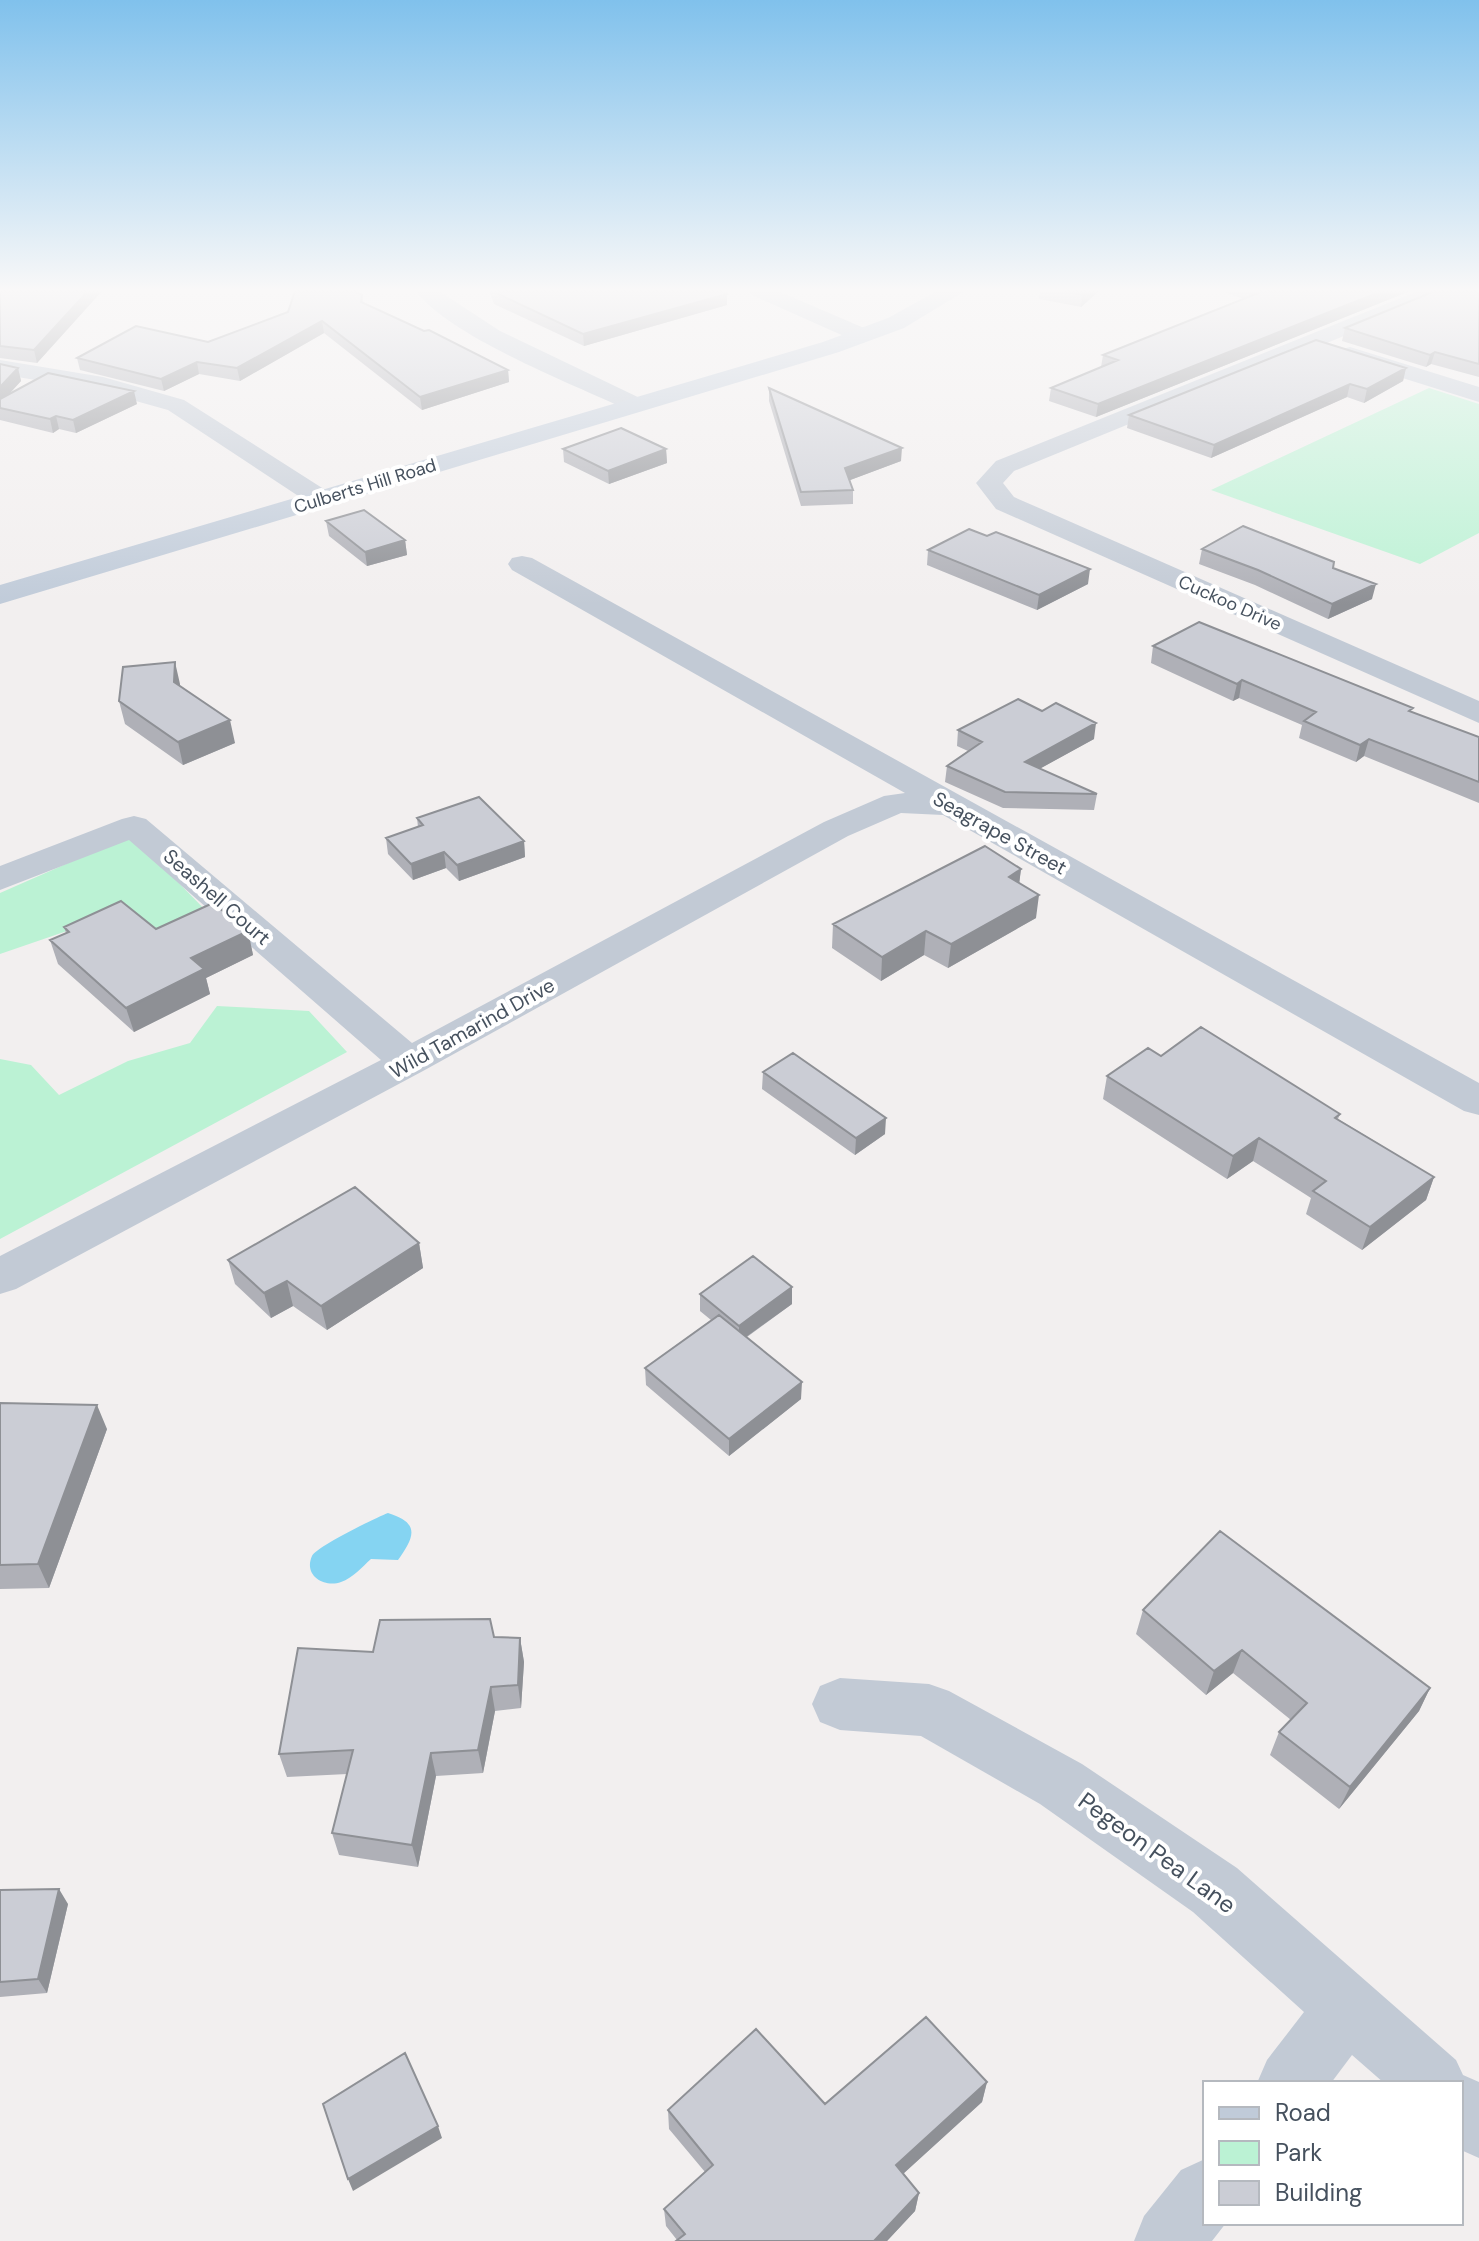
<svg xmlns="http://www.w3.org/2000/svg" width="1479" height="2241" font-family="'DM Sans',sans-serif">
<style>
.green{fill:#bbf2d4}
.water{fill:#85d4f2}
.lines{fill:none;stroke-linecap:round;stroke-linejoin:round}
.street{fill:#c2cad5;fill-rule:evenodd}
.secondary{fill:#c0cbd9;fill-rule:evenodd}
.wall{fill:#afb0b7}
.shaded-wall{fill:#8e9095}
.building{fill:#cbcdd5;stroke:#8e9095;stroke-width:2}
.labels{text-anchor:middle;stroke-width:8;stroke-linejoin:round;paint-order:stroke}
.far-street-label{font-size:18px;fill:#46515e;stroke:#fff}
.street-label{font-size:20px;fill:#46515e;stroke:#fff}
.near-street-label{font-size:24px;fill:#46515e;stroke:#fff}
</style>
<rect width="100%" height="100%" fill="#f2efef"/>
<path class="green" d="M1429,388l50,16v129l-59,31 -209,-74z
M132,835l81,83 -45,26 -69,-24 -99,34v-61z
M217,1006l92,5 38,41 -347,187v-180l31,6 28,30 69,-34 62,-18z"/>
<path class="water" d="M388,1513c32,10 27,23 10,47l-27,-1c-9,8 -18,19 -30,23 -16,6 -38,-6 -29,-26 4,-9 63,-38 76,-43z"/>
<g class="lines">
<path class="street" d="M416,291h23l61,40 144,69 4,5 -4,5h-16c-55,-26 -178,-73 -212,-119z
M749,291h29l93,40 3,5 -11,7 -8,-2 -103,-46z
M1418,291h29l-3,4 -430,176 -11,12 11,14 465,204v22l-483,-214 -20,-26 20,-22z
M1350,347l129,40v15l-137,-43 -3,-5 3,-5z
M0,360l103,17 81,23 146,93 4,6 -4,6h-18l-144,-95 -68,-19 -100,-17z
M522,556l10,2 947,525v32l-15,-4 -521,-296 -42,-2 -53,23 -425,235 -407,218 -16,5v-38l381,-196 -252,-220 -129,50v-24l122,-47 12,-3 12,3 266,224 412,-221 60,-26 21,-3 -393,-223 -4,-6 4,-6z
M840,1678l89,6 20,7 133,73 155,104 219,192 7,15 16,7v76l-18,-8v-67h-77l-32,-28 -21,28h-74l10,-23 37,-48 -111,-100 -153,-108 -119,-68 -81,-6 -20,-8 -8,-18 8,-18z
M1205,2159v64h21l-14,18h-78l10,-25 37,-46z"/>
<path class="secondary" d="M937,291h28l-61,37 -65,24 -839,252v-19l823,-243 65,-24z"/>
</g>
<path class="wall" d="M0,291h102l-65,72 -37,-5z
M489,291h232l6,14 -143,41 -90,-42z
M1040,291h59l-18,16 -42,-8z
M1221,291h189l-314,126 -47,-16 2,-13 50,-21 2,-12 141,-56z
M1479,291v86l-48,-13 -5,3 -84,-26 3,-13z
M362,295l1,8 145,67 1,12 -87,28 -98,-77 -84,48 -41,-7 -35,17 -84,-21 -3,-12 131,-16z
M0,364l18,4 3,13 -12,13 128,10 -61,29 -17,-4 -6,4 -53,-13z
M1406,368l-3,13 -39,22 -17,-6 -136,61 -84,-30 2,-13z
M769,388l132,73 -51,19 3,10v14l-52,2 -32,-105z
M563,449h103l1,14 -58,21 -45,-22z
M326,521l79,19 2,15 -40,11 -38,-30z
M1202,549l131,19 39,31 -44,20 -73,-34 -56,-21z
M928,550l160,34 -51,26 -110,-45z
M1153,646l259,66 67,25v66l-115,-47 -8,6 -57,-24 3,-13 -63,-27 -6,3 -82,-38z
M180,684v2l55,57 -52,22 -58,-41 -6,-23z
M958,730l136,9 -55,30 58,25 -3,16 -91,-2 -58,-26 2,-16 21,-15 -11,-5z
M417,818l107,23 1,16 -66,24 -13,-13 -33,12 -25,-26 -2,-16 32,-11z
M1021,869l-2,14 17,35 -88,50 -24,-13 -43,26 -49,-33 1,-24z
M64,927l184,4 5,24 -47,23 4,16 -76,38 -76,-68 -8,-24 16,-7z
M1161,1056l179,58 -2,5 96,58 -8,23 -64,50 -56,-36 5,-16 -58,-37 -26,18 -124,-80 4,-23z
M763,1072l122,62 -30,21 -93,-66z
M419,1243l4,25 -96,62 -34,-24 -22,12 -36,-34 -7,-24z
M792,1287v17l-45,33 54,62 -72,57 -83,-71 -1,-17 66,-48 -11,-9v-17z
M0,1403l107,26 -58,159 -49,1z
M1143,1610l287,78 -11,23 -80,98 -69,-54 9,-23 12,-12 -58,-47 -27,22 -70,-61z
M494,1637l26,1 4,24 -3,46 -26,3 -12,62 -47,3 -18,91 -79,-12 -7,-22 15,-59 -60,3 -8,-23 94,-102z
M0,1890l68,14 -21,89 -47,4z
M987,2082l-5,20 -79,72 16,19 -4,18 -28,30h-211l1,-1 -11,-14 -2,-17 41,-37 -36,-43 -1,-19 157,-6z"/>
<path class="shaded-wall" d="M88,291h14l-65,72 -3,-13z
M1086,291h13l-18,16 1,-12z
M1382,291h28l-314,126 2,-13z
M727,294v11l-143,41 -1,-12z
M322,321l2,12 -84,48 -3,-13z
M1435,352l-4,12 -5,3 4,-12z
M197,362l2,12 -35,17 -3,-12z
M18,368l3,13 -21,23v-17z
M1406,368l-3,13 -39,22 3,-14z
M508,370l1,12 -87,28 -2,-13z
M1350,384l-3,13 -136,61 3,-13z
M134,391l3,13 -61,29 -3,-13z
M56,416l3,13 -6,4 -3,-14z
M902,448l-1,13 -56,21v-14z
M666,449l1,14 -58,21 -1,-13z
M405,540l2,15 -40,11 -2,-14z
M1090,569l-2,15 -51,26 2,-15z
M1376,584l-4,15 -44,20 4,-15z
M175,662l5,22v21l-6,-23z
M1242,680l-3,18 -6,3 4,-17z
M230,720l5,23 -52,22 -5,-23z
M1096,723l-2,16 -71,39 2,-16z
M1369,739l-5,17 -8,6 4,-17z
M524,841l1,16 -66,24 -2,-16z
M444,852l2,16 -33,12 -2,-16z
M1021,869l-3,24 -9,-16z
M1039,895l-3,23 -88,50 3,-24z
M248,931l5,24 -47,23 4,16 -76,38 -8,-24 65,-50z
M926,931l-2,24 -43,26 1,-24z
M886,1118l-1,16 -30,21 1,-17z
M1259,1138l-6,23 -26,18 6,-23z
M1434,1177l-8,23 -64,50 8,-23z
M419,1243l4,25 -96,62 -6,-24z
M287,1281l6,25 -22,12 -7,-25z
M792,1287v17l-53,38v-16z
M802,1382l-1,17 -72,57v-17z
M97,1405l10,24 -58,159 -11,-24z
M520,1638l4,24 -3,46 -3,-23z
M1242,1650l-9,23 -27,22 8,-24z
M491,1687l4,24 -12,62 -5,-23z
M1430,1688l-11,23 -80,98 11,-22z
M431,1753l5,23 -18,91 -6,-22z
M59,1889l9,15 -21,89 -9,-14z
M987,2082l-5,20 -89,81 3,-18z
M438,2126l4,12 -89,53 -5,-12z
M919,2193l-4,18 -28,30h-13z"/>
<path class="building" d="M0,291h88l-54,59 -34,-4z
M295,291h59l8,4 -1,7 63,29 5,-1 79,40 -88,27 -98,-76 -85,47 -40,-6 -36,17 -84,-21 59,-32 72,16 80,-30z
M492,291h229l6,3 -144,40z
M1064,291h22l-4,4z
M1259,291h123l-284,113 -47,-16 67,-28 -15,-5 158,-63z
M1435,291h44v73l-44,-12 -5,3 -85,-27z
M1316,340l90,28 -39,21 -17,-5 -136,61 -85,-30z
M0,364l18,4 -18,19z
M48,373l86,18 -61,29 -17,-4 -6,3 -50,-11v-9z
M769,388l133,60 -57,20 8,22 -52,2z
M621,428l45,21 -58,22 -45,-22z
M364,510l41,30 -40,12 -39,-31z
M1243,526l91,36 -1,6 43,16 -44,20 -74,-34 -56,-21z
M969,529l18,7 9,-4 94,37 -51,26 -111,-45z
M1199,622l214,86 -4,3 70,26v45l-110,-43 -9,6 -56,-24 12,-9 -74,-32 -5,4 -84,-38z
M175,662l-1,20 56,38 -52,22 -59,-41 4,-34z
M1018,699l24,12 14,-8 40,20 -71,39 72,32 -92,-2 -58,-26 35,-24 -24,-12z
M479,797l45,44 -67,24 -13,-13 -33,12 -25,-26 37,-13 -6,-7z
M985,846l36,23 -12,8 30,18 -88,49 -25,-13 -44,26 -49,-33z
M121,901l35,28 57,-26 35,28 -57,27 13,11 -78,39 -76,-68 19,-8 -5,-5z
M1201,1027l139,87 -5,4 99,59 -64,50 -57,-36 13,-10 -67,-43 -26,18 -126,-80 41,-28 13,8z
M793,1053l93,65 -30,20 -93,-66z
M355,1187l64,56 -98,63 -34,-25 -23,12 -36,-33z
M753,1256l39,31 -53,39 -39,-32z
M719,1315l83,67 -73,57 -84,-71z
M0,1403l97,2 -59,159 -38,1z
M1220,1531l210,157 -80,99 -71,-55 28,-29 -65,-53 -28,21 -71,-61z
M490,1619l4,18 26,1 -2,47 -27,2 -13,63 -47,3 -19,92 -80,-12 21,-83 -74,4 19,-106 75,4 7,-32z
M59,1889l-21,90 -38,3v-92z
M926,2017l61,65 -91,83 23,28 -45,48h-198l9,-7 -21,-25 49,-44 -45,-55 88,-81 69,75z
M405,2053l33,73 -90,53 -25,-75z"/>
<linearGradient id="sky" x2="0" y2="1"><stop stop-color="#80c1ec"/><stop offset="0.48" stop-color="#f9f8f8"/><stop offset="1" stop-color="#f9f8f8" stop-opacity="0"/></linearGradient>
<rect width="1479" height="605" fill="url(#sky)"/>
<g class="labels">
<g class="far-street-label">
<text transform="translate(365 486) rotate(-17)" y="6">Culberts Hill Road</text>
<text transform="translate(1230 603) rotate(24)" y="6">Cuckoo Drive</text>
</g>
<g class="street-label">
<text transform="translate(1000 833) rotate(29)" y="7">Seagrape Street</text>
<text transform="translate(217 897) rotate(41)" y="7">Seashell Court</text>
<text transform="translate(472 1028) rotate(-29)" y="7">Wild Tamarind Drive</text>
</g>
<g class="near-street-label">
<text transform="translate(1157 1853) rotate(36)" y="8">Pegeon Pea Lane</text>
</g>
</g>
<rect x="1203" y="2081" width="260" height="144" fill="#ffffff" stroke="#b5b9bf" stroke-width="2"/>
<rect x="1219" y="2107" width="40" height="12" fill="#c0cbd9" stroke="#b5b9bf" stroke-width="2"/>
<text x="1275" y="2121" font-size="24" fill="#46515e">Road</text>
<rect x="1219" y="2141" width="40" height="24" fill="#bbf2d4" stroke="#b5b9bf" stroke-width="2"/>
<text x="1275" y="2161" font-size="24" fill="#46515e">Park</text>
<rect x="1219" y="2181" width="40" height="24" fill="#cbcdd5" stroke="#b5b9bf" stroke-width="2"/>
<text x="1275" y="2201" font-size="24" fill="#46515e">Building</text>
</svg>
